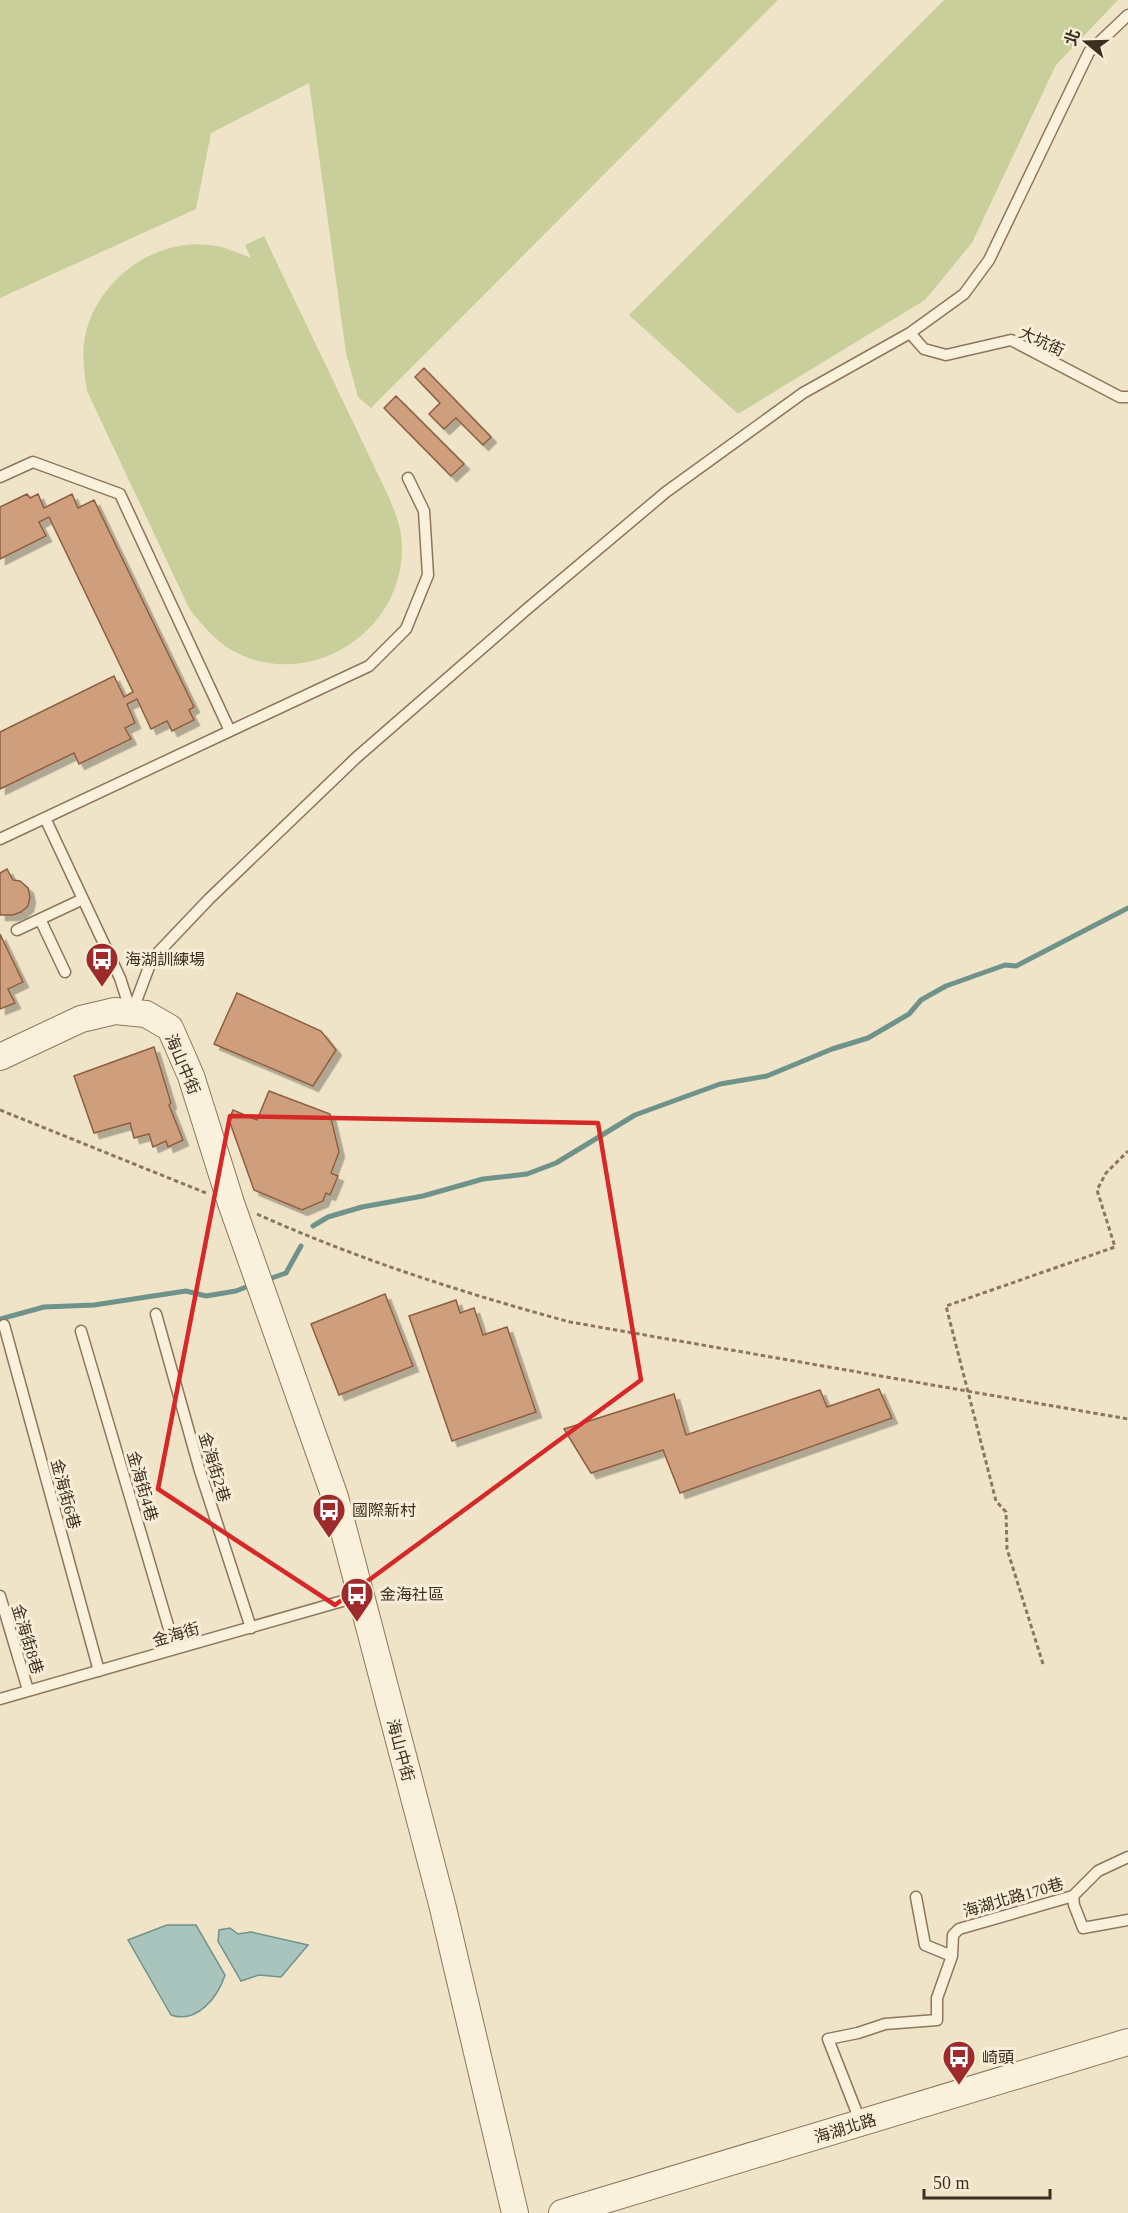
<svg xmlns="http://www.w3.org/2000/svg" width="1128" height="2213" font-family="'Times New Roman','Noto Sans TC',serif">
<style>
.green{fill:#c9cf9b}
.water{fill:#a9c4bc;stroke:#6f938a;stroke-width:1.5}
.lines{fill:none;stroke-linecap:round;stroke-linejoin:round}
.stream{stroke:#6f938a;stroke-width:5}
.building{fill:#cf9f7d;stroke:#8d5f41;stroke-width:1.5;filter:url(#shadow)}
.service-casing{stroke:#8d765c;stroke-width:13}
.tertiary-casing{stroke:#8d765c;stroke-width:28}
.path{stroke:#8d765c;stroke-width:3;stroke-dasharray:4.5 3;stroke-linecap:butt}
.service{stroke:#faf1dc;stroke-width:10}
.tertiary{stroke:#faf1dc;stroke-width:26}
.marked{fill:none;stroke:#d62828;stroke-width:4.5;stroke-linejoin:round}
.labels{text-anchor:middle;stroke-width:6;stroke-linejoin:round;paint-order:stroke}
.street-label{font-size:16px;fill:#3d2e20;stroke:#f7eed8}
.poi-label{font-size:16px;fill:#3d2e20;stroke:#f7eed8;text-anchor:start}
</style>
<defs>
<filter id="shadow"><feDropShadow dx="5.5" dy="5.5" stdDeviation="0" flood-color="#0004"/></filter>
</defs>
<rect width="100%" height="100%" fill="#f0e4c8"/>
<path class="green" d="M0,0h778l-407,408 -13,-11 -12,-44 -37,-270 -98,50 -15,76 -196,89z
M944,0h174l-62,65 -84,178 -47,57 -187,114 -109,-99z
M264,236l122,255c8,18 16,36 16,56 1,86 -93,145 -169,104 -18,-10 -30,-26 -43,-41l-103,-219c-3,-20 -6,-39 -1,-59 15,-59 80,-101 139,-84 9,3 18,7 26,10l-6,-13z"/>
<path class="water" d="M167,1925h29l29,50c-7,22 -28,49 -54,40l-43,-75z
M230,1928l8,6 13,-2 57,13 -27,32 -22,-2 -18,6 -23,-40 1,-11z"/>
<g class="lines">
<path class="stream" d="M313,1226l15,-9 34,-10 61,-11 60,-17 44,-5 29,-11 79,-48 85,-31 47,-8 65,-27 36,-11 41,-24 12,-14 25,-14 59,-21 11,1 112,-58
M266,1280l20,-7 15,-27
M0,1319l44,-12 50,-2 92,-14 20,5 30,-5 15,-6"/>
</g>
<path class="building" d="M424,368l67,69 -8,8 -27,-27 -12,11 -15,-15 11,-11 -25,-26z
M396,396l68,68 -13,12 -67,-68z
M27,494l3,4 8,-4 6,14 28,-14 6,14 16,-8 100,207 -5,3 5,10 -22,11 -5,-10 -16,8 -14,-30 -10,5 8,19 -10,5 6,11 -52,25 -5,-11 -74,36v-57l114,-56 10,21 9,-5 -84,-175 -10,5 7,14 -46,23v-52z
M7,869l6,11 7,1 8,7 2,9 -2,9 -7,6 -8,3h-13v-42z
M0,934l23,48 -15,7 7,14 -15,6z
M237,993l84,38 15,19 -23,36 -99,-42z
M154,1047l17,56 -2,2 14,35 -15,7 -2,-6 -13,6 -4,-13 -15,4 -4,-15 -36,10 -20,-57z
M269,1091l61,23 9,38 -8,21 7,3 -8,19 -4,-2 -3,8 -21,9 -48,-20 -25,-70 4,-10 24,10z
M385,1294l28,72 -74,29 -28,-71z
M456,1300l4,13 14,-5 9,27 24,-8 29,85 -84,29 -43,-125z
M879,1389l13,29 -212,75 -17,-43 -72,23 -27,-44 110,-35 12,41 134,-45 7,17z"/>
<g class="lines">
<g class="service-casing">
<path id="service" d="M910,333l14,16 22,6 65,-15 109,57h8
M0,477l33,-15 87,32 110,237 -230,108
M230,731l139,-65 37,-37 22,-54 -4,-64 -16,-33
M45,818l75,160 11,34
M40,919l25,53
M17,930l66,-31
M132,1012l20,-53 57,-60 148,-142 170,-148 139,-117 137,-99 107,-60 54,-39 25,-34 100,-208 39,-37
M156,1314l44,157 51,157
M4,1325l95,346
M81,1331l94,318
M0,1596l28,94
M0,1699l360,-103
M1073,1896l1,9 9,23 45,-8
M916,1897l9,48 27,11
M861,2123l-33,-84 30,-6 27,-9 52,-4v-22l15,-42 1,-21 6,-6 114,-33 25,-25 30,-14"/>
</g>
<g class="tertiary-casing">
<path id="tertiary" d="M0,1057l81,-38 34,-8 31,3 24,14 21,48 40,127 104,294 107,407 73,309
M562,2213l566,-171"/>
</g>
<path class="path" d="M0,1110l206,83
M257,1214c100,45 206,79 313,108l558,97
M1043,1664l-36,-115 -1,-37 -10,-11 -50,-195 169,-59 -18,-57 9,-17 22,-22"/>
<use href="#service" class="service"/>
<use href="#tertiary" class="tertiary"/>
</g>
<path class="marked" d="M230,1116l368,7 43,257 -306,225 -177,-116z"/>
<defs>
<g id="bus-pin" transform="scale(1.725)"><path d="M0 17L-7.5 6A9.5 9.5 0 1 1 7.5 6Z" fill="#9e2a2b" stroke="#f7eed8"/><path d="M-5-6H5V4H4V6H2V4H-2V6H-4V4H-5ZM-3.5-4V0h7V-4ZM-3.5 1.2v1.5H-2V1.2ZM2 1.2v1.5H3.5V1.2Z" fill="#fff"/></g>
</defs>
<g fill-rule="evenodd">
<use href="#bus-pin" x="102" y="959"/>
<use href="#bus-pin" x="329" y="1510"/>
<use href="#bus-pin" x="357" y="1594"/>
<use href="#bus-pin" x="959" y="2057"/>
</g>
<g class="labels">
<g class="street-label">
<text transform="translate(1042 341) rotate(25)" y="6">大坑街</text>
<text transform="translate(183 1064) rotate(67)" y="6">海山中街</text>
<text transform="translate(215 1467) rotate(73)" y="6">金海街2巷</text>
<text transform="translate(143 1486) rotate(74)" y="6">金海街4巷</text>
<text transform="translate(66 1494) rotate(75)" y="6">金海街6巷</text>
<text transform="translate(176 1634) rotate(-16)" y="6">金海街</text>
<text transform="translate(28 1639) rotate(73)" y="6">金海街8巷</text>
<text transform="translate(401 1750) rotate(75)" y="6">海山中街</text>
<text transform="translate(1013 1897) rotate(-16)" y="6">海湖北路170巷</text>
<text transform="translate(845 2128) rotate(-17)" y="6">海湖北路</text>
</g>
<g class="poi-label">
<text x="125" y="965">海湖訓練場</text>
<text x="352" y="1516">國際新村</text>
<text x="380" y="1600">金海社區</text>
<text x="982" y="2063">崎頭</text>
</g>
</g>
<g transform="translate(1086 42) rotate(289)" stroke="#f7eed8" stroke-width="4.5" paint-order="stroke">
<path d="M0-4.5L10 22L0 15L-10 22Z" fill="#3d2e20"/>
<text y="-9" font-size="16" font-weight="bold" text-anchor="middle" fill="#3d2e20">北</text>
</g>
<path d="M924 2189v9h126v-9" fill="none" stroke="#3d2e20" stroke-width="3"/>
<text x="933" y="2189" font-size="18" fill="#3d2e20" stroke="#f7eed8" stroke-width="4.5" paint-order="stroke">50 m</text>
</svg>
